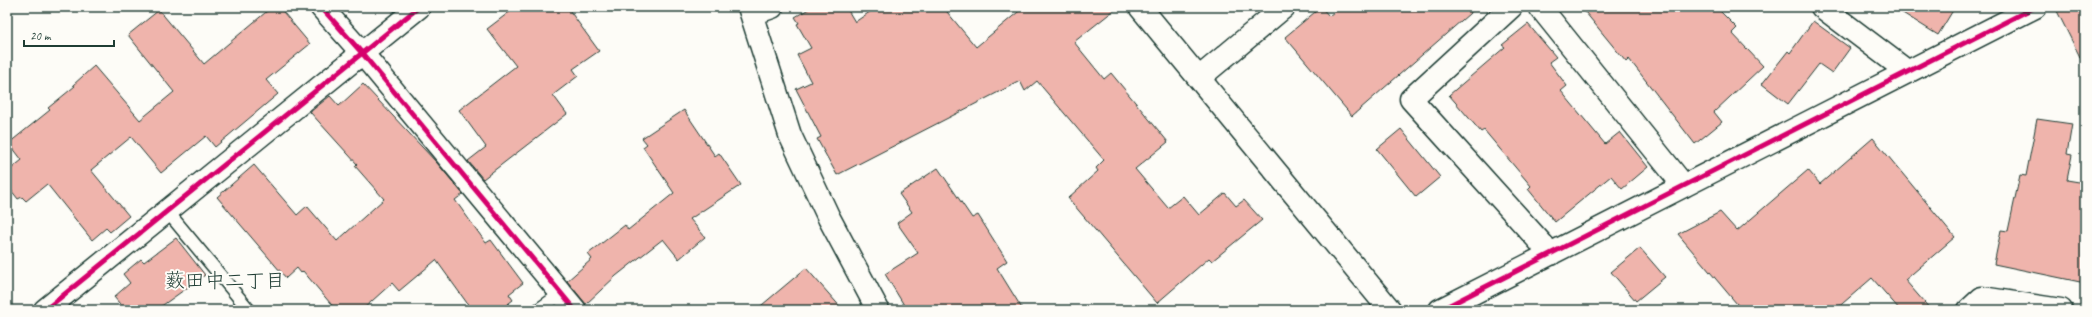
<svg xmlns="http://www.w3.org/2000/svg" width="2092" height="317" font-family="Caveat,'Klee One',sans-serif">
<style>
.building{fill:#efb4ac;stroke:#1f3d34}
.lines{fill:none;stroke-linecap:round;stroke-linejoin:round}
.lane-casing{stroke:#1f3d34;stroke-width:15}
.street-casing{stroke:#1f3d34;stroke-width:25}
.lane{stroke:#fdfcf7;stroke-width:12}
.street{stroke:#fdfcf7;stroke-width:22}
.cycleway-casing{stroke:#fdfcf7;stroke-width:8}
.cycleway{stroke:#d6006c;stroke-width:5}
.labels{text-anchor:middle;stroke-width:4;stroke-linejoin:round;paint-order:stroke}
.neighbourhood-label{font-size:20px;fill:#1f3d34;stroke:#fdfcf7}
</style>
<rect width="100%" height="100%" fill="#fdfcf7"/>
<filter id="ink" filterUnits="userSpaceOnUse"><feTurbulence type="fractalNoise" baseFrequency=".025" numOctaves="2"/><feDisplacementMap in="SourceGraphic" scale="8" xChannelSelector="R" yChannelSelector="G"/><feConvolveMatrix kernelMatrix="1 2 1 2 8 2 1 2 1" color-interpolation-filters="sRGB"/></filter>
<g filter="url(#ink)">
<path class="building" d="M272,7h7l31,37 -44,36 12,14 -63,53 -9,-11 -45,37 -30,-36 -40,33 38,46 -19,16 -4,-4 -14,12 -45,-56 -21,17 -4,-4 -4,2 -11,-14v-13l15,-12 -13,-17 41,-33 -2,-2 27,-22 -2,-1 21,-19 46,54 34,-28 -46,-57 31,-25 45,54z
M516,7h51l32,44 -26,18 5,7 -25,19 14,19 -84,65 -15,-18 18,-14 -27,-37 57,-44 -29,-37z
M812,7h34l9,15 22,-15h66l33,40 48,-40h94l-44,35 30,37 7,-6 57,69 -33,27 33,39 15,-12 16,19 26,-22 11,13 8,-6 18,20 -50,41 -3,-3 -52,45 -89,-105 30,-27 -2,-3 8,-8 -67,-79 -12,10 -5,-10 -183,94 -20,-36 4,-2 -25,-48 15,-7 -14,-27 14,-7 -14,-24 2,-1 -4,-6z
M1321,7l8,9 11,-9h137l-125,109 -67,-79z
M1581,7h135l21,21 -5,5 31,33 -49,46 8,10 -27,22 -66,-85 -3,3z
M1893,7h62l-17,28z
M2055,7h30v60z
M1813,21l37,27 -18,25 -13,-9 -31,40 -26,-20 26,-33 2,2z
M1528,24l28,33 -7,5 18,24 -6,5 44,53 15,-12 28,35 -26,22 -11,-13 -56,46 -27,-33 3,-3 -47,-56 -3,2 -32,-37 56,-48 -3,-2z
M363,84l74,79 26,31 -8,6 31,43 5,-3 32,43 -14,11 4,6 -13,10h-28l-36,-50 -37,31 -7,-8 -30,27h-26l-33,-39 -2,2 -4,-5 -11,10 -69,-81 37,-32 43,50 10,-9 30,35 47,-42 -29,-33 2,-2 -47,-52 20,-16 9,10z
M684,110l31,46 4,-3 22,32 -51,34 15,18 -26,22 -16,-20 -47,37 -30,28 -19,-23 25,-22 -4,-5 37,-29 3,5 46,-37 -31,-46 4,-3 -5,-6z
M2037,119l35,5 -5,30 5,1 -5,25 18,3v100l-91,-19 7,-34 7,1 12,-56 6,1z
M1401,129l39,48 -24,20 -39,-48z
M1873,138l82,99 -50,43 26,30h-31l-28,-32 -37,32h-93l-64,-76 42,-22 17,19 71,-61 12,14z
M938,168l34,50 6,-3 29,46 -10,7 26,42h-116l-22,-36 33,-21 -21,-30 15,-11 -13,-18z
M176,238l29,37 -49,35h-31l-11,-13 16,-14 -7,-9 18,-15 3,3z
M1640,248l25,29 -29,24 -25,-29z
M806,268l37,42h-87z"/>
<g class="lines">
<g class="lane-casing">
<path id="lane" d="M167,211l82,99
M538,310l24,-17"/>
</g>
<g class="street-casing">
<path id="street" d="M321,7l41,46 213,257
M749,7l41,128 39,83 49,92
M1140,7l250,303
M1511,7l-100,92 140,155
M1540,7l144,179
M1822,7l86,65
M752,14l20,-7
M1199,78l85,-71
M45,310l374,-303
M1440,310l595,-303
M1969,310l13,-12 79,12"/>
</g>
<use href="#lane" class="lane"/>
<use href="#street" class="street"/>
<g class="cycleway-casing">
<path id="cycleway" d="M321,7l41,46 213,257
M45,310l374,-303
M1440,310l595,-303"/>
</g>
<use href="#cycleway" class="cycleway"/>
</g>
</g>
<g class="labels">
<g class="neighbourhood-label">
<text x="225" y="287">薮田中二丁目</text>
</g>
</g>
<rect width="2092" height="317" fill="none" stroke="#fdfcf7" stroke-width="24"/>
<rect x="12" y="12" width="2068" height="293" fill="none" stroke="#1f3d34" stroke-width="1.5" filter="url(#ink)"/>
<path d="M24 40v6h90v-6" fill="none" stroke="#1f3d34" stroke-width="2"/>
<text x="30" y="40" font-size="12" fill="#1f3d34" stroke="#fdfcf7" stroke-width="3" paint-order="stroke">20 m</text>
</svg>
